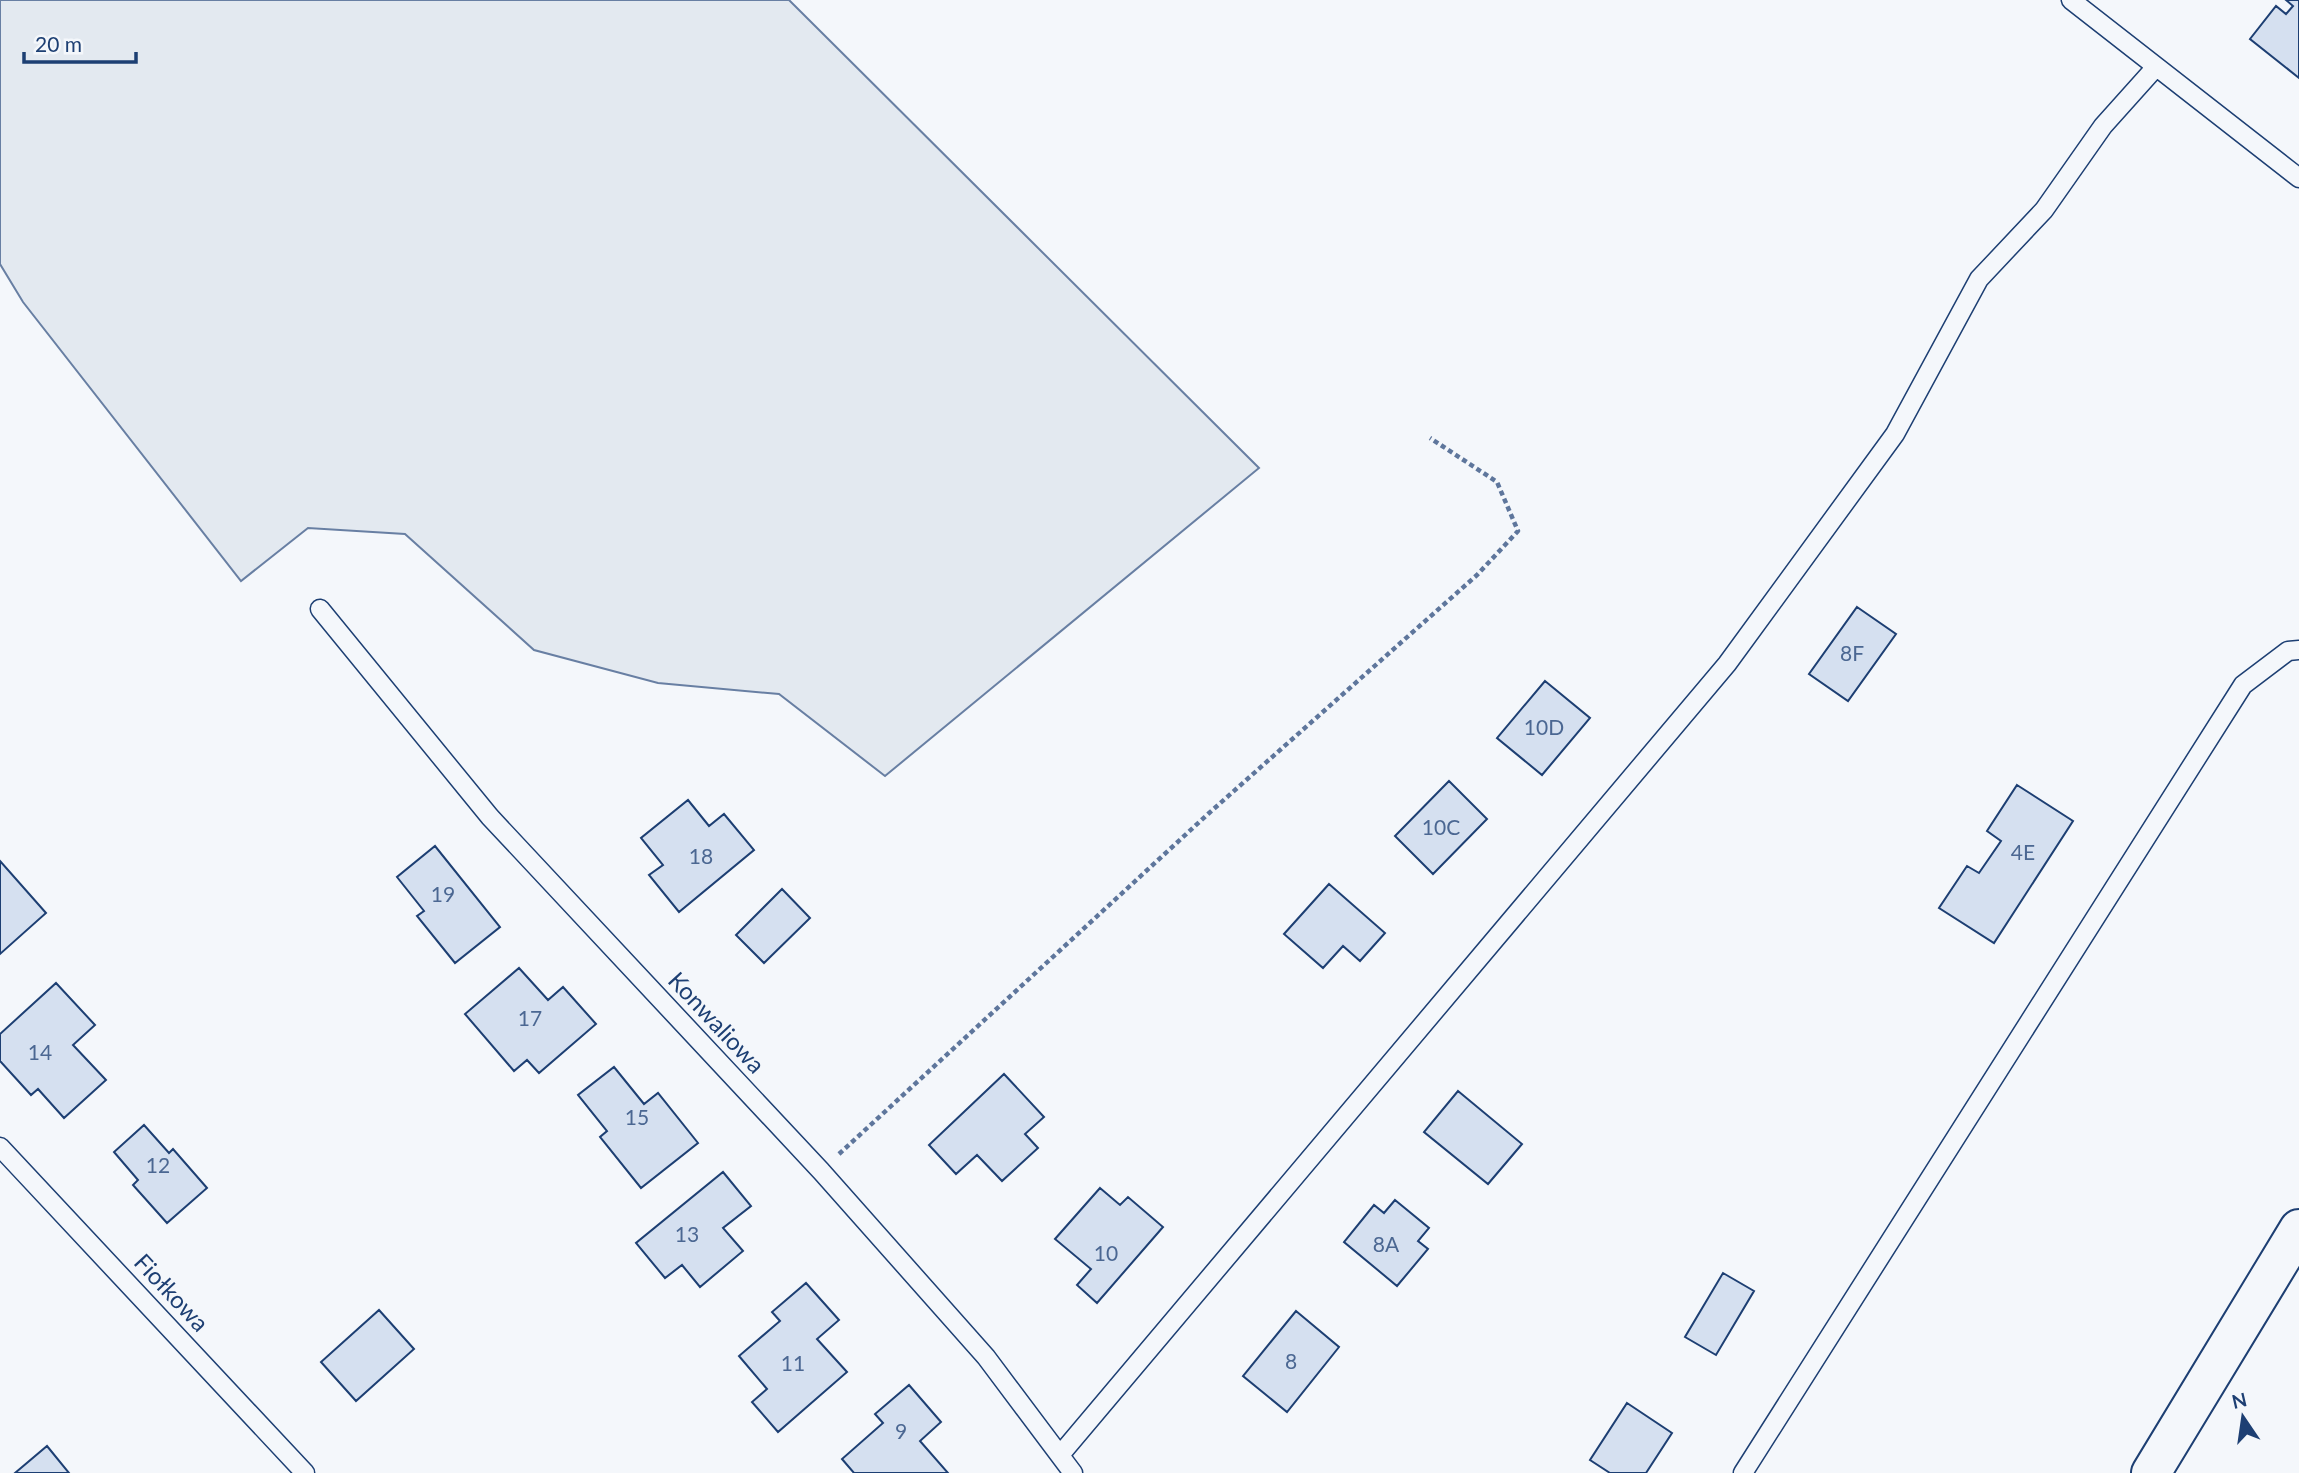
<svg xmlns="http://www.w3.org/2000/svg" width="2299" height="1473" font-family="Lato,sans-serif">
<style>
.green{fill:#e3e9f0;stroke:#687fa3;stroke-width:2}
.building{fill:#d5e0f0;stroke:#1d3f73;stroke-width:2}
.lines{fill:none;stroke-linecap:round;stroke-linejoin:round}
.service-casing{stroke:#1d3f73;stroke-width:21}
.secondary-casing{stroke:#1d3f73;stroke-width:42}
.path{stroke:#5e769c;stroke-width:4.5;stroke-dasharray:5 3.5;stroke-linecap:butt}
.service{stroke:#f4f7fb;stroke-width:18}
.secondary{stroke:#f4f7fb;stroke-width:38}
.labels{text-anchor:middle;stroke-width:5;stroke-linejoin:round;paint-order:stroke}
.number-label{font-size:21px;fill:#4b6792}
.street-label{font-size:24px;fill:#1d3f73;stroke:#f4f7fb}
</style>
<rect width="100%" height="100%" fill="#f4f7fb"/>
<path class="green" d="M0,0h789l470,468 -374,308 -106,-82 -121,-11 -124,-33 -129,-116 -97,-6 -67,53 -218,-279 -23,-38z"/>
<path class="building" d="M2286,0h13v78l-49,-39 26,-33 10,8 7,-8z
M1857,607l39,27 -48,67 -39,-27z
M1545,681l45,37 -48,57 -45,-37z
M1449,781l38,38 -54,55 -38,-38z
M2017,785l56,36 -79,122 -55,-35 28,-42 12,7 22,-32 -14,-10z
M688,800l21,26 15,-12 30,36 -75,62 -30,-37 14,-10 -22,-27z
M435,846l65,81 -45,36 -38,-47 7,-5 -27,-34z
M0,861l46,52 -46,41z
M1329,884l56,49 -25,28 -17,-15 -20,22 -39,-34z
M782,889l28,29 -46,45 -28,-28z
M519,968l29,32 15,-13 33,37 -57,49 -12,-13 -13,11 -49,-57z
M56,983l39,42 -22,20 33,35 -42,38 -26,-29 -7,6 -31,-34v-27z
M614,1067l30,37 14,-11 40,50 -57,45 -41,-51 7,-6 -29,-36z
M1004,1074l40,43 -19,17 13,14 -36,33 -25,-26 -21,19 -27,-29z
M1458,1091l64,53 -34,40 -64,-52z
M144,1125l25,28 4,-4 34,39 -40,35 -34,-38 5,-5 -24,-28z
M723,1172l28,34 -28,22 20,23 -43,36 -18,-22 -17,13 -29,-35z
M1100,1188l20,17 8,-8 35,30 -66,76 -20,-18 14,-16 -36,-30z
M1395,1200l34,28 -11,13 10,8 -31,37 -53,-44 30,-37 10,8z
M1723,1273l31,18 -38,64 -31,-18z
M806,1283l33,37 -22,19 30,33 -69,60 -26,-30 15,-13 -28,-33 41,-35 -8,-9z
M379,1310l35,39 -58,52 -35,-39z
M1296,1311l43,36 -52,65 -44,-36z
M909,1385l32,37 -21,19 28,32h-94l-12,-14 41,-36 -8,-9z
M1627,1403l45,30 -26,40h-36l-20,-13z
M47,1446l22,27h-54z"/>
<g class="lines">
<g class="service-casing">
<path id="service" d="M2071,0l228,178
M320,609l170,208 331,354 165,186 87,116
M0,1147l305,326
M1060,1455l667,-791 168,-230 84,-155 65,-69 59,-84 52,-58
M1743,1473l500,-788 45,-34 11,-1"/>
</g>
<g class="secondary-casing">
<path id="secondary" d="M2151,1473l148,-244"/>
</g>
<path class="path" d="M839,1154l369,-340 269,-239 41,-44 -21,-49 -67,-44"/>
<use href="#service" class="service"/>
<use href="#secondary" class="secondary"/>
</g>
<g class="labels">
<g class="number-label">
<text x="1852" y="661">8F</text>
<text x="1544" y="735">10D</text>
<text x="1441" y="835">10C</text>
<text x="2023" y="860">4E</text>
<text x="701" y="864">18</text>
<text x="443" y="902">19</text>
<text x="530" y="1026">17</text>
<text x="40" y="1060">14</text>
<text x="637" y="1125">15</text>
<text x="158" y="1173">12</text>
<text x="687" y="1242">13</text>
<text x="1386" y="1252">8A</text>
<text x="1106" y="1261">10</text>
<text x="1291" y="1369">8</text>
<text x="793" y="1371">11</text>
<text x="901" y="1439">9</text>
</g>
<g class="street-label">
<text transform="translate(716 1023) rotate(47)" y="8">Konwaliowa</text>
<text transform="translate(171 1293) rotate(47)" y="8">Fiołkowa</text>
</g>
</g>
<g transform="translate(2243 1417) rotate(347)" stroke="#f4f7fb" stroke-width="5" paint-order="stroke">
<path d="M0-5L12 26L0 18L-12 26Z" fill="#1d3f73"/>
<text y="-10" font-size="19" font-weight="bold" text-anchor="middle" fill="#1d3f73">N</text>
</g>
<path d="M24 52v10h112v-10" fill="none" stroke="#1d3f73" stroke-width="3.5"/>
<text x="35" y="52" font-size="21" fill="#1d3f73" stroke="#f4f7fb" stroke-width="5" paint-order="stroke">20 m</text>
</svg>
